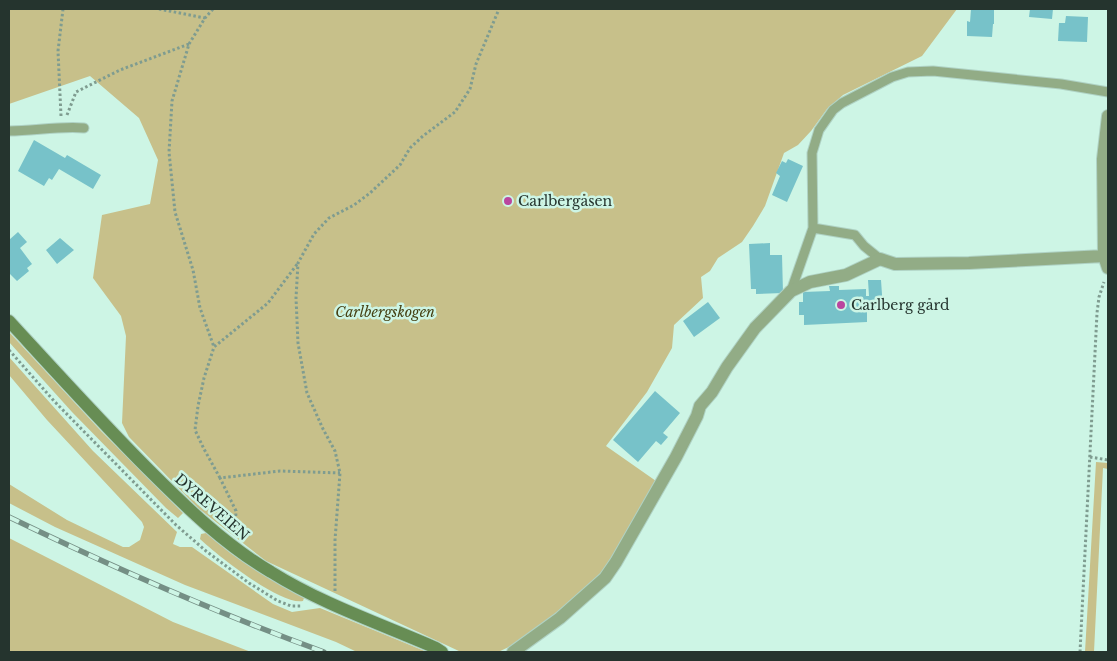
<svg xmlns="http://www.w3.org/2000/svg" width="1117" height="661" font-family="'Libre Baskerville',serif">
<style>
.green{fill:#c7c08a}
.building{fill:#77c2c9}
.lines{fill:none;stroke-linecap:round;stroke-linejoin:round}
.service-casing{stroke:#afd2c4;stroke-width:11}
.minor-casing{stroke:#afd2c4;stroke-width:14}
.secondary-casing{stroke:#afd2c4;stroke-width:14}
.path{stroke:#7f9c90;stroke-width:3;stroke-dasharray:2.5 2.5;stroke-linecap:butt}
.service{stroke:#92ac86;stroke-width:9}
.minor{stroke:#92ac86;stroke-width:12}
.secondary{stroke:#678d54;stroke-width:12}
.rail-casing{stroke:#758f85;stroke-width:5.5}
.rail{stroke:#cdf5e5;stroke-width:4;stroke-dasharray:11;stroke-linecap:butt}
.poi-dot{fill:#ba469f;stroke:#cdf5e5;stroke-width:2}
.labels{text-anchor:middle;stroke-width:5;stroke-linejoin:round;paint-order:stroke}
.poi-label{font-size:14px;fill:#25342e;stroke:#cdf5e5;text-anchor:start}
.park-label{font-size:14px;font-style:italic;fill:#464114;stroke:#cdf5e5}
.street-label{font-size:14px;fill:#25342e;stroke:#cdf5e5}
</style>
<rect width="100%" height="100%" fill="#cdf5e5"/>
<path class="green" d="M9,9h948l-35,47 -79,39 -16,14 -16,22 -13,14 -14,8 -19,53 -12,20 -11,16 -24,16 -8,13 -9,6 2,21 -29,27 -2,23 -25,44 -41,54 50,35 -51,88 -40,38 -54,39 -13,6h-37l-195,-91 -68,-53 -69,-71 -7,-14 4,-87 -5,-20 -28,-38 9,-63 48,-11 8,-44 -19,-42 -49,-42 -81,28z
M9,332l92,99 82,82 -5,5 -12,-10 -94,-96 -63,-70z
M9,357l84,94 84,81 -4,12 7,3h12l81,57 19,8 28,-4 107,44h-70l-21,-10 -151,-57 -130,-58 -46,-24v-19l58,36 56,27h6l11,-7 4,-13 -2,-5 -95,-102 -38,-45z
M1096,462l12,1v6l-5,-1 -9,184h-9z
M206,533c30,27 63,46 98,65l-1,3c-22,5 -86,-46 -103,-62l1,-5z
M9,538l164,84 78,30h-242z"/>
<path class="building" d="M971,9h23v15h-1l-1,13 -25,-1v-15l3,1z
M1030,9h23l-1,10 -23,-2z
M1066,16l22,1 -1,25 -29,-1 1,-18h6z
M34,140l31,18 2,-3 34,20 -8,14 -34,-20 -7,11 -3,-2 -5,8 -26,-15z
M788,159l15,7 -16,36 -15,-7 8,-19 -4,-3 6,-12 4,2z
M18,232l9,10 -7,6 12,16 -5,4 2,3 -12,10 -8,-8v-33z
M60,238l14,12 -17,14 -11,-14z
M770,243v12h12l1,38 -27,1v-5h-5l-2,-45z
M868,280h13l2,29h-16v13l-63,3v-10h-5v-13h4v-10l27,-1 -1,-5h10v4l27,-1v7h3z
M708,302l12,16 -26,19 -11,-16z
M655,391l25,22 -17,20 5,4 -7,8 -5,-4 -18,21 -25,-22z"/>
<g class="lines">
<g class="service-casing">
<path id="service" d="M9,131c25,0 49,-5 75,-3
M813,228l42,7 9,11 16,13
M791,291l22,-63 -1,-75 7,-23 14,-20 9,-7 50,-26 16,-5 25,-1 128,13 47,8"/>
</g>
<g class="minor-casing">
<path id="minor" d="M1108,116l-5,43 1,97 4,12
M513,652l47,-34 45,-40 11,-16 60,-105 21,-41 3,-10 12,-14 15,-25 28,-39 36,-37 19,-9 36,-7 34,-16 15,5 74,-1 135,-7"/>
</g>
<g class="secondary-casing">
<path id="secondary" d="M9,321c46,50 92,101 140,149 38,38 76,75 122,102 51,32 110,52 165,76l6,4"/>
</g>
<path class="path" d="M159,9l46,9
M189,44l16,-26 8,-9
M67,115l9,-23 44,-22 69,-26 -17,57 -3,51 6,60 18,58 7,38 14,39
M61,116l-3,-65 5,-42
M9,350l45,51 122,124 30,26 43,32 29,18 13,5h10
M1090,457l18,3
M220,478l-16,-29 -9,-19 3,-24 6,-28 10,-31 54,-44 30,-40
M235,531l1,-20 -16,-33 60,-7 60,2
M335,591v-51l5,-67 -5,-22 -12,-22 -16,-36 -9,-50 -2,-45 2,-35 16,-29 15,-16 25,-13 16,-12 30,-28 10,-17 13,-12 32,-24 15,-23 6,-25 23,-55
M1080,652l17,-339 2,-16 5,-15"/>
<use href="#service" class="service"/>
<use href="#minor" class="minor"/>
<use href="#secondary" class="secondary"/>
<g class="rail-casing">
<path id="rail" d="M9,517c103,50 208,96 315,135"/>
</g>
<use href="#rail" class="rail"/>
</g>
<g class="poi-dot">
<circle cx="508" cy="201" r="5"/>
<circle cx="841" cy="305" r="5"/>
</g>
<g class="labels">
<g class="poi-label">
<text x="518" y="206">Carlbergåsen</text>
<text x="851" y="310">Carlberg gård</text>
</g>
<g class="park-label">
<text x="385" y="317">Carlbergskogen</text>
</g>
<g class="street-label">
<text transform="translate(212 507) rotate(41)" y="5">DYREVEIEN</text>
</g>
</g>
<rect width="1117" height="661" fill="none" stroke="#25342e" stroke-width="20"/>
</svg>
